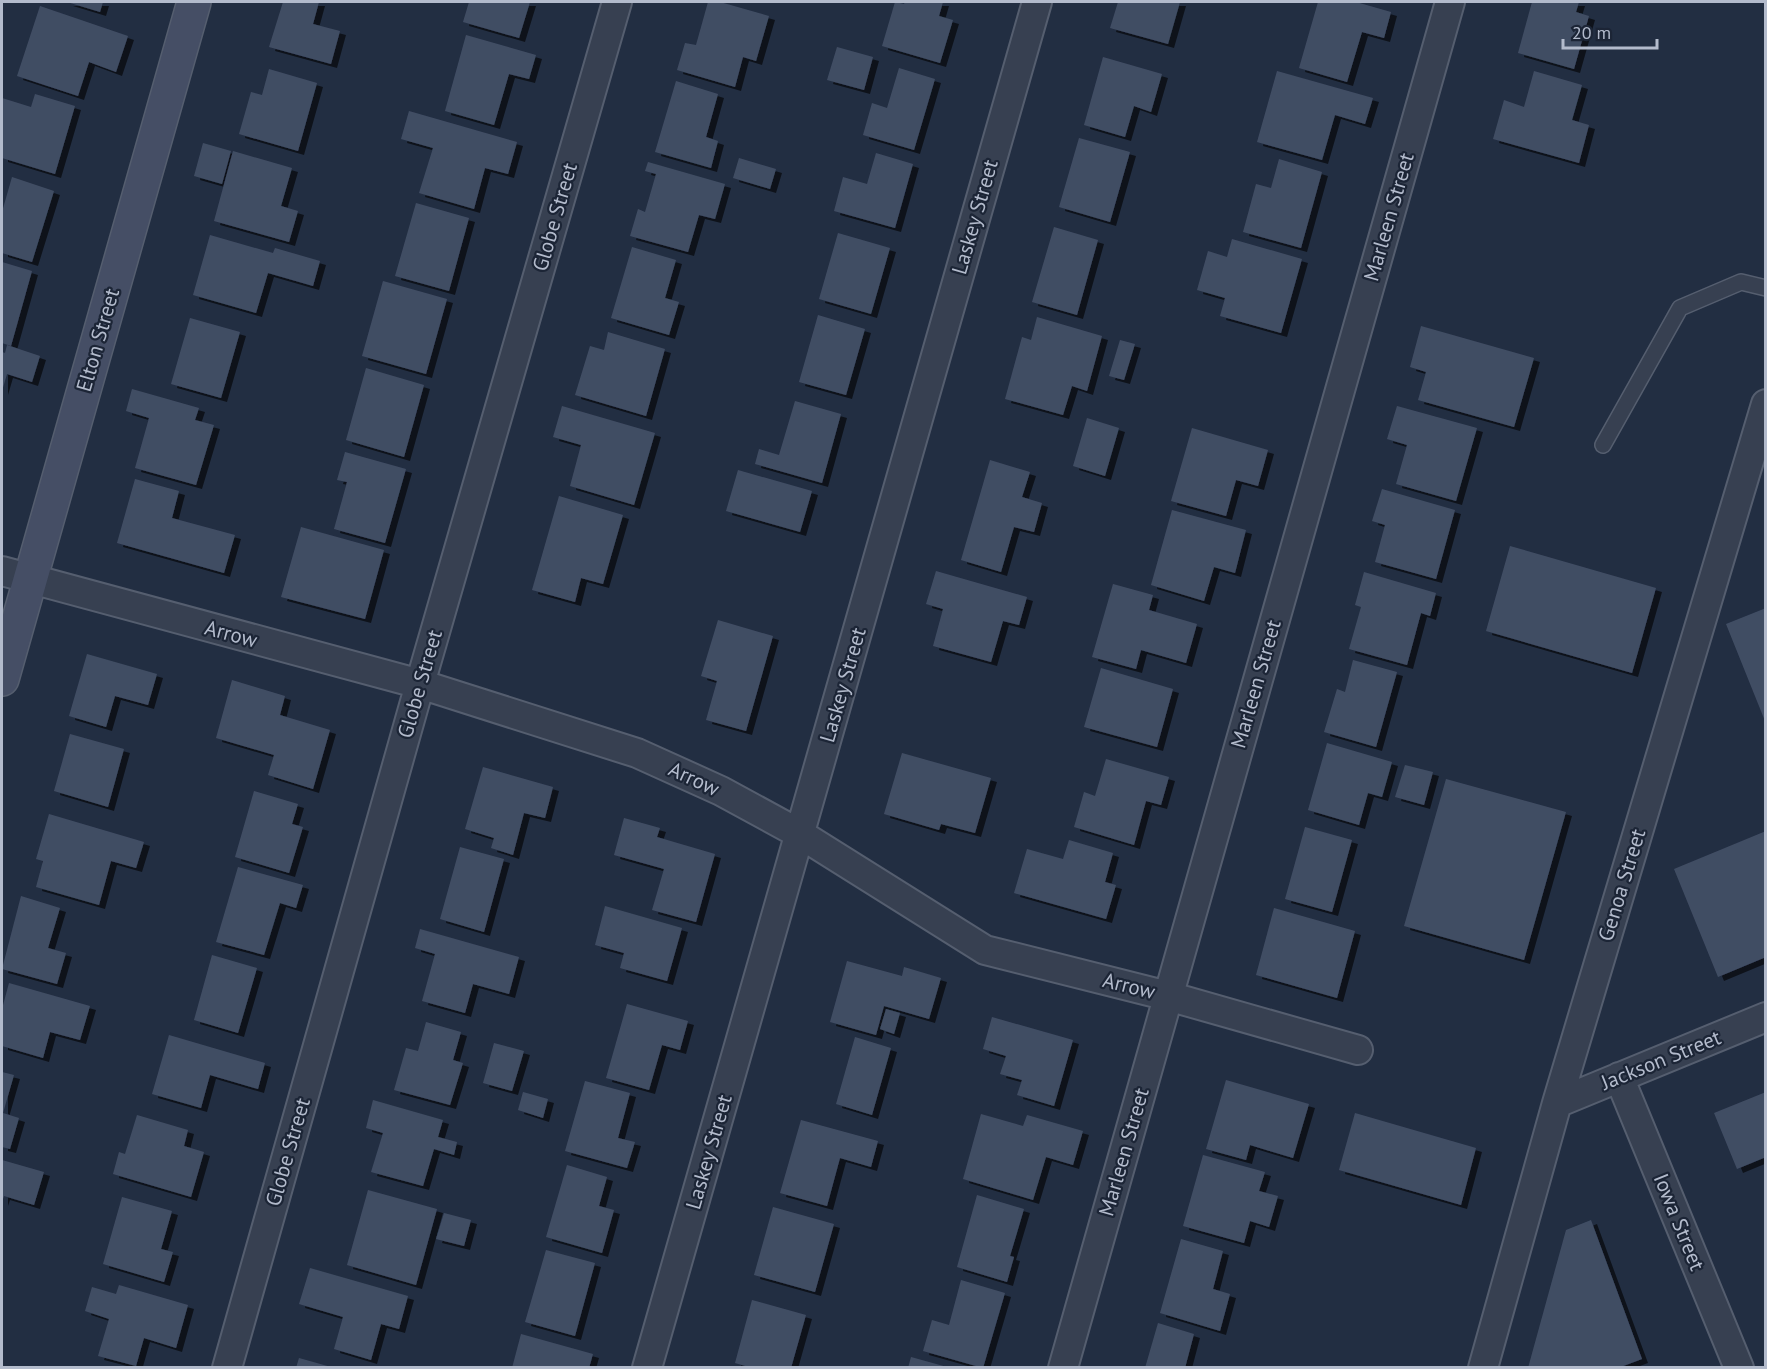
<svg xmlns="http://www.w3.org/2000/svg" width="1767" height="1369" font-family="'PT Sans',sans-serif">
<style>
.building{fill:#414d64;filter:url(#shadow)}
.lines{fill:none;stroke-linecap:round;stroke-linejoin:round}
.lane-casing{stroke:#555e6f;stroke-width:18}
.street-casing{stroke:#555e6f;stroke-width:32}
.secondary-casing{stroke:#555e6f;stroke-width:36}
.lane{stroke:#374051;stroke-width:15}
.street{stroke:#374051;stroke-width:28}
.secondary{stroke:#454e65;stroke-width:33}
.labels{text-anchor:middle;stroke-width:4.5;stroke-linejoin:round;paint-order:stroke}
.street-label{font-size:21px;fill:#b3bbcc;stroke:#1c2536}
</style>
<defs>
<filter id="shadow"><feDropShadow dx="6" dy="4" stdDeviation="0" flood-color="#0009"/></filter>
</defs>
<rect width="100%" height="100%" fill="#222e42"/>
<path class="building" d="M67,2h36l-3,10z
M283,2h36l-6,22 27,7 -9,33 -62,-17z
M469,2h61l-11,36 -56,-16z
M708,2h12l49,14 -13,45 -13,-4 -8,30 -58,-17 8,-27 11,2z
M895,2l9,2 1,-2h38l-4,14 14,4 -13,43 -58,-17z
M1118,2h62l-12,42 -58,-16z
M1318,2h38l35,10 -7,26 -22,-6 -15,50 -48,-14z
M1532,2h47l-3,10 13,4 -15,53 -56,-16z
M40,6l88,30 -12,36 -27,-10 -11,34 -61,-20z
M466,35l70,20 -7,24 -20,-5 -15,51 -49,-14z
M837,47l36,10 -9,33 -37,-10z
M1103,57l59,17 -11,38 -17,-6 -9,31 -41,-12z
M899,68l36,11 -21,71 -51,-15 9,-32 15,5z
M269,69l48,14 -19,68 -59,-17 12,-42 11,3z
M1277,71l96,27 -8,26 -30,-9 -13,45 -65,-18z
M1534,71l48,14 -10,35 17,5 -10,38 -86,-24 11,-39 20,7z
M676,81l42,13 -12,43 12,4 -7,27 -56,-16z
M35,94l40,12 -20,68 -53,-16v-60l29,9z
M409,111l108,31 -9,32 -23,-6 -11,41 -55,-16 14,-45 -32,-9z
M1079,138l51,14 -20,70 -51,-15z
M203,143l28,8 -9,33 -28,-8z
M233,151l59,17 -11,38 17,5 -9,31 -75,-21z
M876,153l37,11 -18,64 -61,-17 9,-34 24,7z
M739,158l37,11 -6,20 -37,-11z
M1279,159l43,13 -21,76 -58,-16 13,-48 15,4z
M648,162l77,22 -10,35 -16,-4 -11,37 -58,-16 8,-27 7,3 11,-38 -11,-3z
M12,177l42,14 -22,71 -30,-9v-41z
M416,203l53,15 -20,73 -54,-15z
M1054,227l44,13 -21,75 -45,-13z
M838,233l52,15 -19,66 -52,-15z
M210,235l63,18 2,-5 45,13 -7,25 -45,-13 -12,40 -63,-18z
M1232,239l70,20 -21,74 -61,-17 5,-18 -28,-8 11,-39 19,6z
M632,247l44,13 -11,38 14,4 -10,33 -58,-17z
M2,262l30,9 -21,75 -9,-3z
M383,281l64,18 -21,75 -64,-18z
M818,315l47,14 -19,66 -47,-13z
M1037,317l65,19 -15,55 -15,-5 -9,29 -58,-16 17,-62 9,3z
M190,318l50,14 -19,66 -50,-14z
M1421,326l113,32 -20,69 -96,-27 8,-28 -16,-5z
M608,332l57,17 -19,67 -71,-21 15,-49 14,4z
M1120,340l15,4 -11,36 -15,-4z
M7,345l33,11 -8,26 -25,-8 -5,17v-39l3,1z
M366,368l58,17 -20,72 -58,-17z
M132,389l67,19 -4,12 19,5 -18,60 -61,-17 14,-50 -23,-7z
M795,401l46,13 -19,69 -67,-19 4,-15 20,6z
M562,406l93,27 -21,72 -64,-19 11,-41 -28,-8z
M1397,406l80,22 -21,73 -60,-17 11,-39 -20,-6z
M1087,418l32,10 -14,48 -32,-10z
M1192,428l76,22 -10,36 -22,-6 -10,36 -55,-15z
M345,452l61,17 -21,74 -51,-14 13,-47 -10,-2z
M990,460l40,12 -8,25 20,6 -8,29 -20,-5 -13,45 -40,-12z
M738,470l74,21 -12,41 -74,-21z
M135,479l44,12 -7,27 63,17 -11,38 -107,-30z
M1382,489l73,21 -19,69 -61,-17 10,-37 -13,-4z
M559,496l64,19 -20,69 -22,-6 -6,24 -43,-12z
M1172,510l74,20 -11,43 -21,-6 -10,34 -53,-16z
M301,527l83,23 -19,69 -84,-22z
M1510,546l146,42 -24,85 -146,-42z
M936,571l91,26 -8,28 -16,-4 -12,41 -58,-16 10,-37 -17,-5z
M1364,572l72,21 -6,23 -9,-3 -14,52 -58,-16 12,-42 -6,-2z
M1113,584l40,11 -4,15 48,14 -11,39 -45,-13 -5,19 -44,-12z
M1766,608v113h-1l-39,-97z
M718,620l55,16 -27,95 -40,-11 11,-39 -16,-5z
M87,654l70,20 -9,31 -33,-9 -9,31 -37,-11z
M1353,660l44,12 -21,75 -52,-15 13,-43 8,3z
M1101,668l72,21 -16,58 -73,-20z
M232,680l53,16 -5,19 50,15 -17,59 -45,-14 6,-20 -58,-17z
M70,734l54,15 -16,58 -54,-16z
M1327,743l65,19 -10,35 -14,-4 -9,32 -51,-15z
M902,753l89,25 -16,55 -34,-9 -2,6 -55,-16z
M1106,759l63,18 -8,28 -15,-4 -12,44 -60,-18 10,-35 11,4z
M1405,765l28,7 -9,33 -29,-8z
M483,767l70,20 -8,31 -21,-5 -11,42 -22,-7 3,-10 -29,-9z
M1446,779l120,33 -42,148 -120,-34z
M254,791l44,13 -6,20 11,3 -14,46 -54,-16z
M49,814l95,28 -8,26 -25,-7 -12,44 -63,-18 7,-26 -7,-2z
M624,818l36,10 -3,9 58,17 -19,68 -44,-12 12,-41 -50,-14z
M1305,827l47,13 -20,72 -47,-13z
M1766,831v126l-48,20 -44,-108z
M1069,840l44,13 -8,29 11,3 -10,34 -92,-26 13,-44 36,10z
M460,847l44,12 -20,73 -44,-13z
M238,867l65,18 -7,23 -16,-5 -16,52 -48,-13z
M21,896l39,12 -12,40 18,5 -9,31 -55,-15z
M605,906l77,22 -15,53 -47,-13 4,-15 -29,-8z
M1274,908l81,23 -18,67 -81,-23z
M420,929l99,28 -10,37 -36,-10 -8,29 -43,-12 13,-47 -20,-6z
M212,955l45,13 -19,65 -44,-13z
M847,961l55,15 2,-9 37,11 -12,41 -45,-13 -8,29 -46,-13z
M9,983l81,23 -10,34 -30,-8 -7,26 -41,-12v-37z
M627,1004l61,17 -8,29 -18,-5 -13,45 -43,-12z
M886,1009l14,4 -6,21 -14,-5z
M992,1017l81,23 -19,66 -37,-11 5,-15 -22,-6 6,-18 -23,-7z
M426,1022l35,10 -8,28 10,3 -13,42 -56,-15 12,-42 12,3z
M169,1035l96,28 -7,26 -48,-14 -9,33 -49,-14z
M855,1037l36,11 -19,67 -36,-11z
M494,1043l30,8 -12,40 -29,-8z
M2,1072l12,3 -11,38 16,5 -9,31 -8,-2z
M1226,1080l83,24 -16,54 -43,-13 -4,15 -40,-11z
M585,1081l45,12 -12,45 17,4 -8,26 -62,-17z
M523,1092l25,7 -5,19 -25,-8z
M1766,1092v65l-29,12 -23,-56z
M373,1100l70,20 -5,17 19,5 -3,13 -20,-6 -11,37 -52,-14 12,-39 -17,-5z
M1355,1113l121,35 -15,57 -122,-35z
M981,1114l42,12 4,-11 56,16 -10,34 -27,-8 -13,43 -70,-21z
M137,1115l51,15 -4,16 20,6 -13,45 -78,-23 6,-22 6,2z
M801,1120l77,21 -7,26 -31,-9 -13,48 -47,-13z
M1203,1155l62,17 -6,19 19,5 -9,31 -19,-6 -6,22 -61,-17z
M2,1160l42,12 -10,33 -30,-9 -2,6z
M567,1165l40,12 -8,29 15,4 -12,43 -56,-16z
M368,1190l69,19 -21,76 -69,-20z
M977,1195l47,14 -14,47 4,1 -7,25 -50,-15z
M122,1197l50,14 -11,38 12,3 -9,30 -61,-18z
M773,1207l61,17 -19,68 -61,-17z
M444,1213l27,7 -7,26 -28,-7z
M1591,1220l51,139 -24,9h-90l38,-138z
M1181,1239l42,12 -10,38 17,5 -10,37 -60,-18z
M546,1250l49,13 -20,73 -50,-14z
M310,1268l98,28 -9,33 -18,-5 -10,36 -37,-11 9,-32 -44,-13z
M961,1280l44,13 -22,75 -60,-17 9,-31 17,5z
M119,1285l69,20 -12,43 -32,-10 -8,28 -38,-10 11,-37 -24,-8 7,-24 24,7z
M752,1300l54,15 -15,53h-39l-17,-5z
M1158,1323l36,11 -9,34h-40z
M521,1334l72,20 -4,14h-77z
M911,1357l36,10v1h-39z
M299,1358l32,9v1h-35z"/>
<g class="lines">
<g class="lane-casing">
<path id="lane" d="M1603,445l77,-137 61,-26 25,6"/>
</g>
<g class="street-casing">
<path id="street" d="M2,571l418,113 217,69 84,38 79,43 185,116 183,46 190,54
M1619,1077l120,291
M1557,1103l209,-86
M227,1368l193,-684 197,-682
M647,1368l390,-1366
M1063,1368l387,-1366
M1483,1368l74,-265 209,-699"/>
</g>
<g class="secondary-casing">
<path id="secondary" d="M2,679l192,-677"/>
</g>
<use href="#lane" class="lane"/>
<use href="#street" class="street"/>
<use href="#secondary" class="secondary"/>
</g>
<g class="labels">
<g class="street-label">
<text transform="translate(555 217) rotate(-74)" y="7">Globe Street</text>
<text transform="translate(975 217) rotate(-74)" y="7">Laskey Street</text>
<text transform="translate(1389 217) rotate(-74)" y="7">Marleen Street</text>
<text transform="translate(98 340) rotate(-74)" y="7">Elton Street</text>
<text transform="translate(231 634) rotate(15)" y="7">Arrow</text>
<text transform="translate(420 684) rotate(-74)" y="7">Globe Street</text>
<text transform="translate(1256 684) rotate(-74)" y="7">Marleen Street</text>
<text transform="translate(843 685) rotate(-74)" y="7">Laskey Street</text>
<text transform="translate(694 779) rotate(25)" y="7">Arrow</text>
<text transform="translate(1622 885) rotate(-73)" y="7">Genoa Street</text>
<text transform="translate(1129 986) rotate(14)" y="7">Arrow</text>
<text transform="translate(1661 1060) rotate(-22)" y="7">Jackson Street</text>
<text transform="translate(288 1152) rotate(-74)" y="7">Globe Street</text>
<text transform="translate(709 1152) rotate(-74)" y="7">Laskey Street</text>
<text transform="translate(1124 1152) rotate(-74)" y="7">Marleen Street</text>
<text transform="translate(1679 1222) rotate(68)" y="7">Iowa Street</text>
</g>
</g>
<rect width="1767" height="1369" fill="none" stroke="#b3bbcc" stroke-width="6"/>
<path d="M1563 39v9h94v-9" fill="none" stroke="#b3bbcc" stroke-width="3"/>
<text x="1572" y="39" font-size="18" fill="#b3bbcc" stroke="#1c2536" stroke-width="4.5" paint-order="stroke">20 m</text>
</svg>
